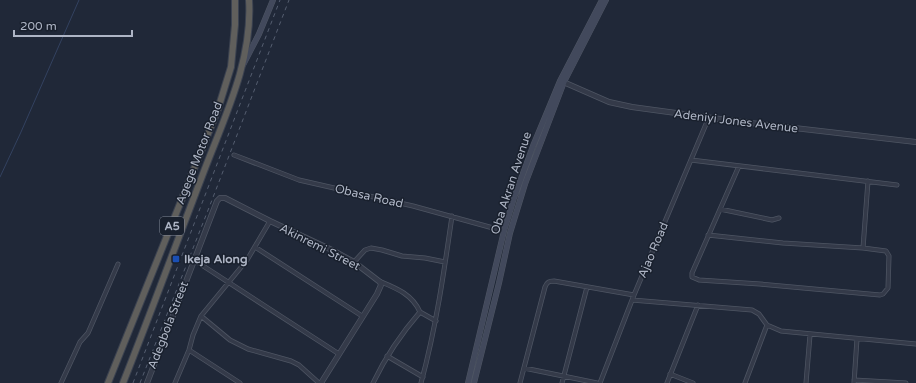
<svg xmlns="http://www.w3.org/2000/svg" width="916" height="383" font-family="'Varela Round',sans-serif">
<style>
.lines{fill:none;stroke-linecap:round;stroke-linejoin:round}
.stream{stroke:#334260;stroke-width:1}
.minor-casing{stroke:#4e5563;stroke-width:5}
.tertiary-casing{stroke:#4e5563;stroke-width:6}
.secondary-casing{stroke:#4e5563;stroke-width:6}
.trunk-casing{stroke:#3b4250;stroke-width:8}
.minor{stroke:#343a49;stroke-width:3.5}
.tertiary{stroke:#343a49;stroke-width:4.5}
.secondary{stroke:#42495c;stroke-width:5}
.trunk{stroke:#605f5c;stroke-width:6}
.rail{stroke:#555e70;stroke-width:1;stroke-dasharray:4 4;stroke-linecap:butt}
.transit-dot{fill:#1a4fb4;stroke:#19202d;stroke-width:1.5}
.labels{text-anchor:middle;stroke-width:3;stroke-linejoin:round;paint-order:stroke}
.shield{fill:#19202d;stroke:#818897;stroke-width:1}
.shield-label{font-size:11px;font-weight:bold;fill:#aeb5c5}
.street-label{font-size:12px;fill:#aeb5c5;stroke:#19202d}
.poi-label{font-size:12px;font-weight:bold;fill:#aeb5c5;stroke:#19202d;text-anchor:start}
</style>
<rect width="100%" height="100%" fill="#202838"/>
<g class="lines">
<path class="stream" d="M0,177l21,-45 58,-132"/>
<g class="minor-casing">
<path id="minor" d="M234,155l65,25 114,26 91,25
M691,160l206,25
M720,209l52,11 7,-2
M708,235l75,8 80,5 23,3 3,5 -1,32 -5,6 -3,1 -120,-11 -61,-4 -7,-3v-4l47,-107
M255,247l107,69
M863,248l5,-67
M194,260l145,94
M354,262l11,-12 6,-2 11,2 20,6 23,2 20,4
M379,281c17,7 33,13 41,31
M632,300l120,10 7,4 8,11 14,6 135,13
M201,316l29,24 18,9 43,12 8,4 20,18
M189,350l51,33
M387,356l36,21
M524,368l73,15
M670,374l23,9
M854,380l52,3
M61,383l19,-41 8,-9 30,-69
M175,383l14,-33 4,-15 8,-19 46,-56 23,-39
M373,383c13,-27 27,-48 47,-71l16,9
M421,383c15,-55 23,-111 31,-167
M520,383l25,-96c2,-5 4,-6 9,-6l80,14
M562,383l25,-96
M600,383l34,-88 75,-178
M667,383l31,-78
M745,383l22,-58
M806,383l4,-48
M854,383l3,-44"/>
</g>
<g class="tertiary-casing">
<path id="tertiary" d="M561,81l48,21 23,5 110,15 174,20
M147,383l70,-182 3,-3h5l45,23 62,29 22,12 26,20 1,3 -4,9 -56,89"/>
</g>
<g class="secondary-casing">
<path id="secondary" d="M243,65l16,-31 14,-34
M468,383l36,-152 10,-33 19,-52 27,-65 42,-81
M474,383l25,-100 11,-50 15,-49 39,-102 42,-82"/>
</g>
<g class="trunk-casing">
<path id="trunk" d="M108,383l110,-274 13,-42 4,-42v-25
M123,383c27,-68 52,-136 78,-204 21,-57 52,-116 48,-179"/>
</g>
<use href="#minor" class="minor"/>
<use href="#tertiary" class="tertiary"/>
<use href="#secondary" class="secondary"/>
<use href="#trunk" class="trunk"/>
<path class="rail" d="M133,383l147,-383
M140,383l72,-183 77,-200"/>
</g>
<rect class="transit-dot" x="172" y="255" width="8" height="8" rx="2"/>
<g class="labels">
<rect class="shield" x="160" y="217" width="24" height="18" rx="3"/>
<g class="shield-label">
<text x="172" y="230">A5</text>
</g>
<g class="street-label">
<text transform="translate(736 121) rotate(7)" y="4">Adeniyi Jones Avenue</text>
<text transform="translate(199 153) rotate(-69)" y="4">Agege Motor Road</text>
<text transform="translate(511 183) rotate(-72)" y="4">Oba Akran Avenue</text>
<text transform="translate(369 196) rotate(13)" y="4">Obasa Road</text>
<text transform="translate(320 247) rotate(27)" y="4">Akinremi Street</text>
<text transform="translate(653 250) rotate(-67)" y="4">Ajao Road</text>
<text transform="translate(168 325) rotate(-69)" y="4">Adegbola Street</text>
</g>
<g class="poi-label">
<text x="184" y="263">Ikeja Along</text>
</g>
</g>
<path d="M14 30v6h118v-6" fill="none" stroke="#aeb5c5" stroke-width="2"/>
<text x="20" y="30" font-size="12" fill="#aeb5c5" stroke="#19202d" stroke-width="3" paint-order="stroke">200 m</text>
</svg>
